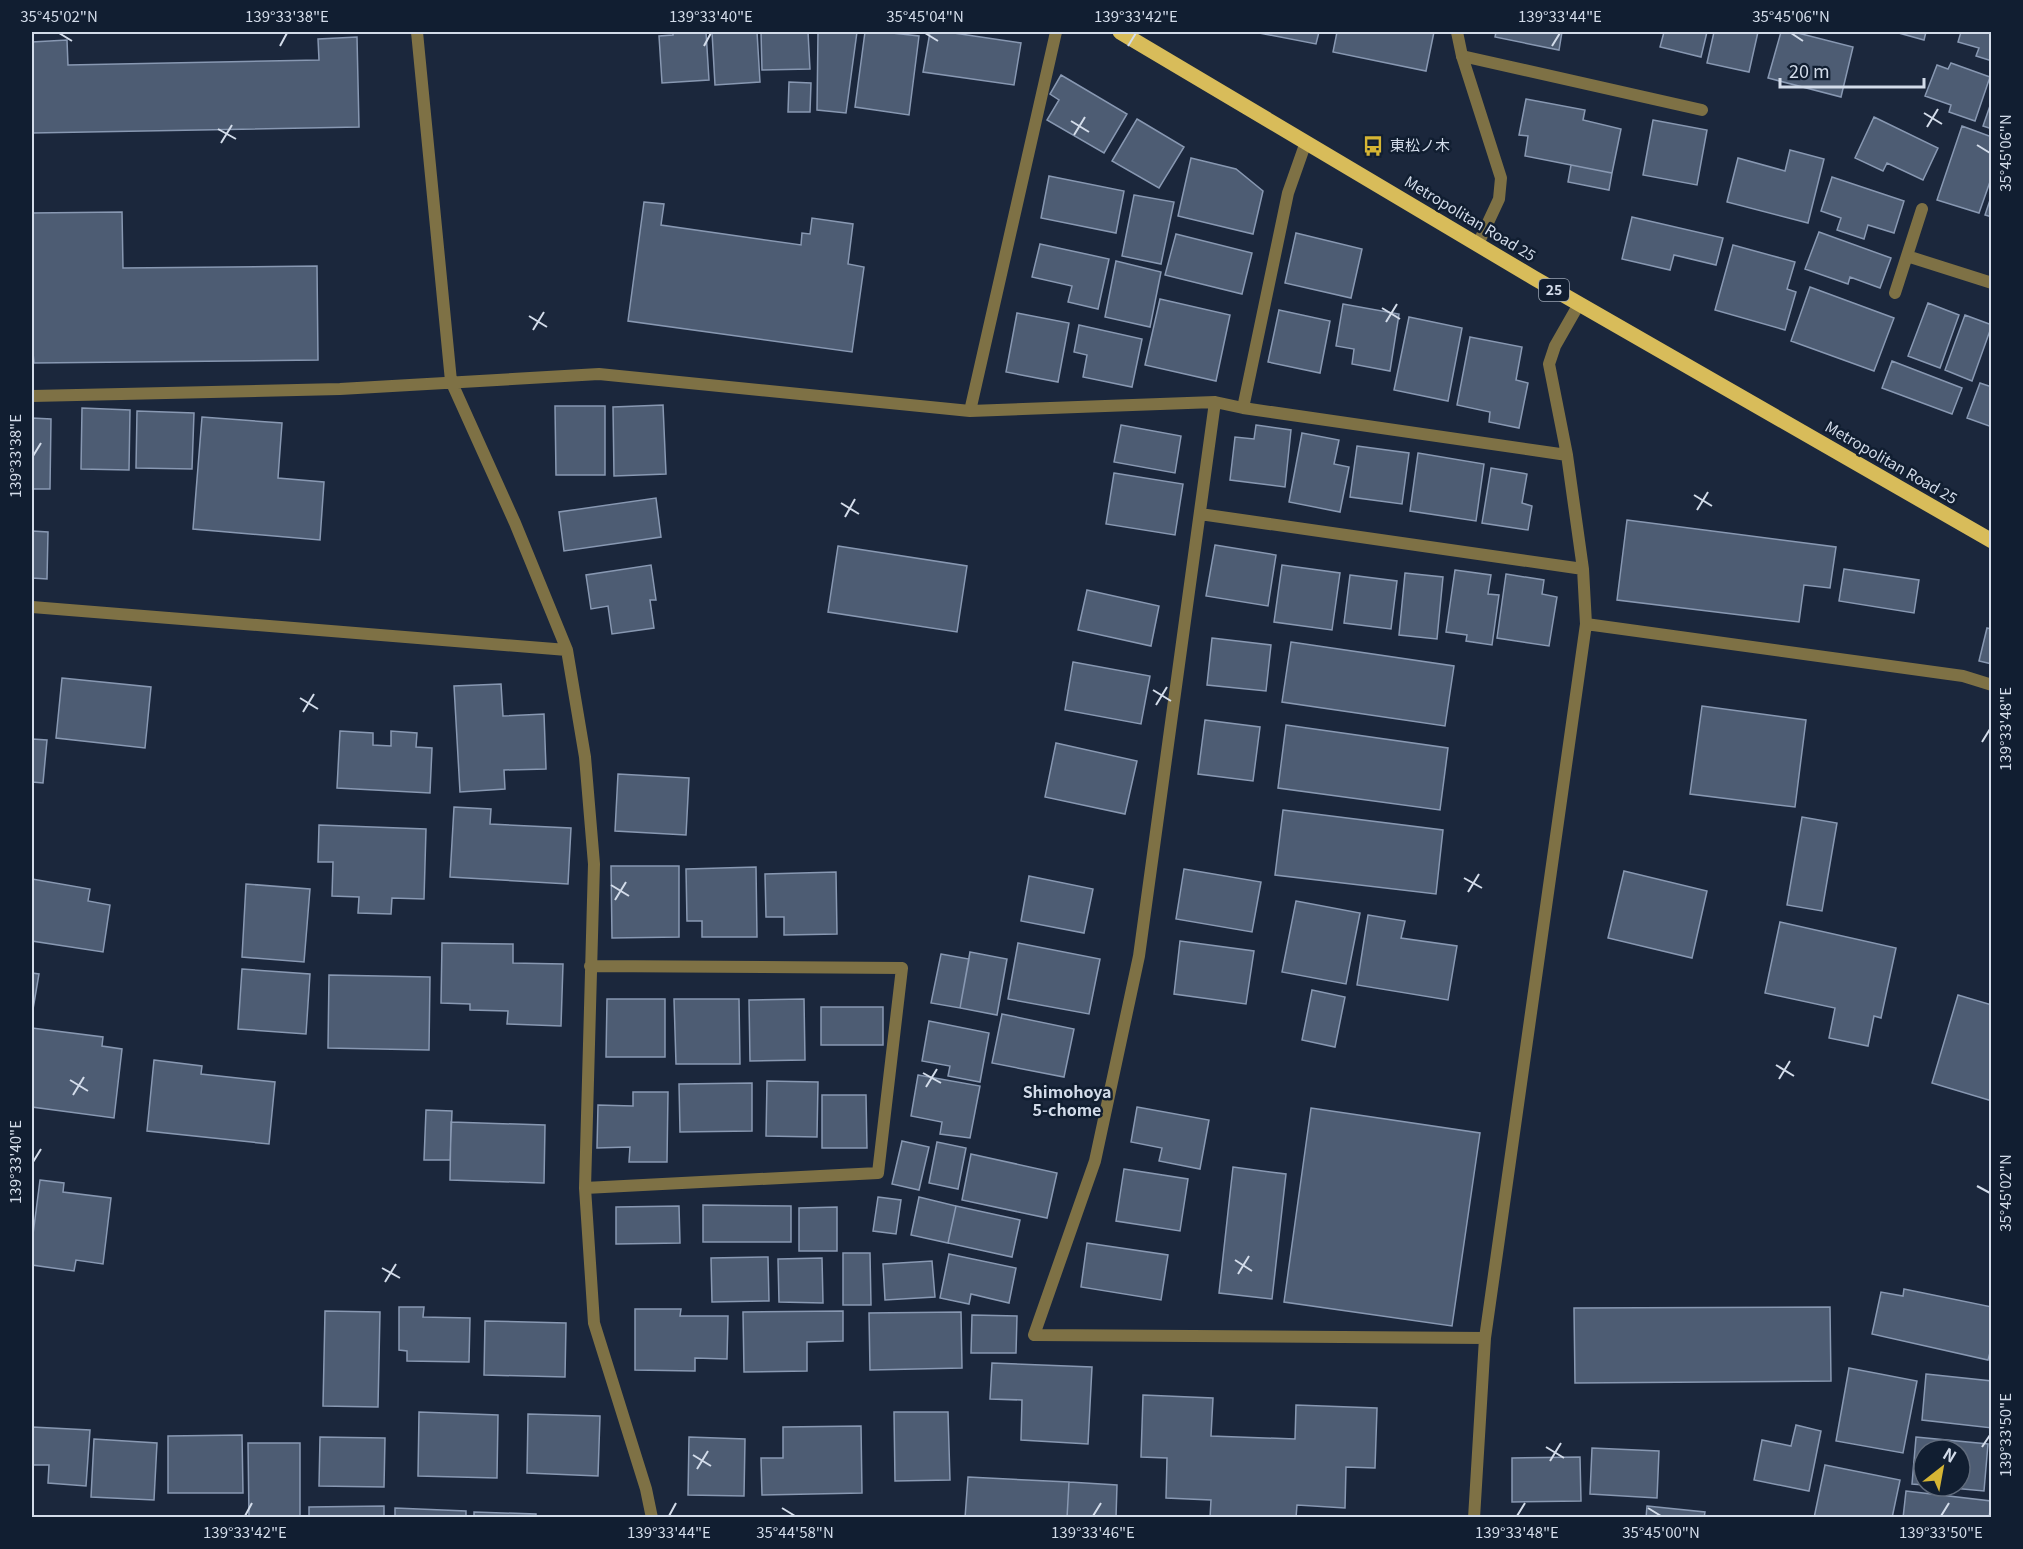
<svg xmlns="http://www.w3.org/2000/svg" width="2023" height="1549" font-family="Georgia,'Noto Sans JP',serif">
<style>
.building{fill:#4d5c73;stroke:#8898b2;stroke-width:1.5}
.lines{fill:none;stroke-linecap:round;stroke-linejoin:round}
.lane{stroke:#7e7145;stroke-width:12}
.street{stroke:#7e7145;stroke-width:12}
.primary{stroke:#d8bc5a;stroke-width:15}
.ticks{fill:none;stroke:#d3dcea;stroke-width:2}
.labels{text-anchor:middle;stroke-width:5;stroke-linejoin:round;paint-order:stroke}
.shield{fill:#111e31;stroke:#99a3b2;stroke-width:1.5}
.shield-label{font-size:14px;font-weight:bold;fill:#d3dcea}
.poi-label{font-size:15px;fill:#d3dcea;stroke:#111e31;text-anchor:start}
.street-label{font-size:15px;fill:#d3dcea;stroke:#111e31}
.neighbourhood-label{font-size:16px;font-weight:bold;fill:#d3dcea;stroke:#111e31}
.neatline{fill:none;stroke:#d3dcea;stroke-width:2}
.ticks-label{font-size:15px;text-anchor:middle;fill:#d3dcea}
</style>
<rect width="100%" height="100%" fill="#1b273c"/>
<path class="building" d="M673,32h33l3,48 -47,3 -3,-47 14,-1z
M712,32h45l3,50 -45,3z
M761,32h47l2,37 -48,1z
M818,32h39l-11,81 -29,-3z
M865,32h18l36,4 -10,79 -54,-8z
M930,32h17l74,11 -7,42 -91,-13z
M1254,32h65l-3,12z
M1337,32h97l-8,39 -93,-19z
M1496,32h66l-3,18 -64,-13z
M1664,32h43l-6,25 -41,-10z
M1714,32h44l-9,40 -42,-9z
M1781,32h13l59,15 -12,50 -73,-19z
M1895,32h31l-2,8z
M1961,32h31v29l-16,-5 3,-8 -21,-6z
M357,37l2,90 -327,6v-91l35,-2 1,25 251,-5 -1,-21z
M1951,63l39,14 -15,44 -26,-9 2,-7 -26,-9 12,-31 11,4z
M1061,75l66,39 -23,39 -57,-33 12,-20 -9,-6z
M789,82l22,1 -1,29h-22z
M1526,99l59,11 -2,10 38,9 -9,44 -87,-17 3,-20 -9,-1z
M1992,100v29l-9,-3z
M1874,117l64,31 -15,32 -36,-17 -4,8 -28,-13z
M1137,119l47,28 -25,41 -47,-27z
M1653,120l54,10 -10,55 -54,-10z
M1962,126l30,11v39l-13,37 -42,-13z
M1790,150l34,9 -16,64 -81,-21 11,-44 47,13z
M1191,158l45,11 27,22 -10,43 -75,-18z
M1571,165l41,8 -3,17 -41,-8z
M1049,176l75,15 -8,42 -75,-15z
M1832,177l72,24 -10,32 -26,-8 -4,14 -27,-9 4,-12 -20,-7z
M1992,194v23l-7,-2z
M1134,195l40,7 -13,62 -39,-8z
M644,202l20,2 -3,21 140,20 1,-12 8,1 2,-16 41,6 -5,40 16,3 -12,85 -224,-31z
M122,212l1,56 194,-2 1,94 -284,3 -1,-10 -1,1v-141z
M1632,217l91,21 -7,27 -42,-10 -4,15 -48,-11z
M1819,232l72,26 -11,30 -30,-11 -2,7 -43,-15z
M1296,233l66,16 -11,49 -66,-15z
M1176,234l76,19 -10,41 -77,-19z
M1040,244l69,15 -11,50 -30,-7 4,-16 -40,-9z
M1733,245l62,17 -8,27 9,3 -11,38 -70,-20z
M1116,261l45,11 -11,55 -45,-10z
M1810,287l84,31 -20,53 -83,-30z
M1160,299l70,16 -14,66 -71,-16z
M1928,303l31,12 -19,53 -32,-12z
M1343,304l56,10 -9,57 -38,-7 2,-15 -18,-3z
M1279,310l51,11 -10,52 -52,-11z
M1017,313l52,10 -11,59 -52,-10z
M1965,315l27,10 -20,56 -27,-11z
M1409,317l53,11 -14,73 -54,-11z
M1079,325l63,14 -10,48 -49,-10 4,-22 -13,-3z
M1470,337l52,10 -6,33 12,3 -9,45 -30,-6 1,-10 -33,-7z
M1892,361l70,27 -10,26 -70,-26z
M1980,383l12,4v40l-25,-9z
M663,405l3,69 -52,2 -1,-69z
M555,406h50v69h-49z
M82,408l48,2 -1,60 -48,-1z
M137,411l57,2 -2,56 -56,-1z
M202,417l80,6 -4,55 46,4 -4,58 -127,-11z
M32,418l19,1 -1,70h-18z
M1121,425l60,11 -6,37 -61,-11z
M1256,425l35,5 -6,57 -55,-7 5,-43 19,2z
M1302,433l37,7 -5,24 15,3 -9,45 -51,-10z
M1357,446l52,7 -7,51 -52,-7z
M1418,453l66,11 -8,57 -66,-10z
M1491,468l36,6 -5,29 10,3 -4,24 -46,-7z
M1114,473l69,11 -8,51 -69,-11z
M656,498l5,39 -97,14 -5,-39z
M1627,520l209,27 -6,41 -26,-3 -5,37 -182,-22z
M32,531l16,1 -1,47 -15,-1z
M1215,545l61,10 -8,51 -62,-10z
M838,546l129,20 -10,66 -129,-20z
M651,565l5,35h-6l4,28 -42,6 -4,-28 -17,3 -5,-34z
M1282,565l58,8 -8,57 -58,-8z
M1844,569l75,11 -5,33 -75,-12z
M1455,570l36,5 -3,19 11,1 -7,50 -26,-4 1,-6 -21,-3z
M1405,573l38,4 -6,62 -38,-4z
M1506,574l38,6 -2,14 15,3 -8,49 -52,-8z
M1350,575l47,6 -6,48 -47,-6z
M1087,590l72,16 -8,40 -73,-16z
M1987,628l5,1v35l-13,-3z
M1212,638l59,7 -5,46 -59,-6z
M1291,642l163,24 -9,60 -163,-24z
M1073,662l77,14 -9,48 -76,-14z
M62,678l89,9 -6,61 -89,-10z
M501,684l2,32 41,-2 2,55 -42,1 1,19 -45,3 -6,-106z
M1702,706l104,14 -11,87 -105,-13z
M1205,720l55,7 -7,54 -55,-7z
M1286,725l162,23 -8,62 -162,-22z
M340,731l33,2v12l18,1v-15l26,2 -1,14 16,1 -2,45 -93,-5z
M32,739l15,1 -4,43 -11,-1z
M1056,743l81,18 -12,53 -80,-17z
M618,774l71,4 -3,57 -71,-4z
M454,807l37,2 -1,15 81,4 -3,56 -118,-7z
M1283,810l160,20 -7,64 -161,-19z
M1802,817l35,6 -15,88 -35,-6z
M319,825l107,4 -2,70 -32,-1 -1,16 -33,-1 1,-16 -27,-1 1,-34h-15z
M611,866h68v71l-67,1z
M756,867l1,70h-55v-16h-15l-1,-52z
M1184,869l77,13 -9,50 -76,-13z
M1624,871l83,20 -15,67 -84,-20z
M836,872l1,62 -53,1v-18h-18l-1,-43z
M1029,876l64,13 -9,44 -63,-12z
M32,879l58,10 -2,12 22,4 -7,47 -71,-11z
M246,884l64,5 -6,73 -62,-5z
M1296,901l64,12 -14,71 -64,-12z
M1368,915l37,6 -4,17 56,8 -9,54 -91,-15z
M1780,922l116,26 -15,70 -7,-2 -6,30 -39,-8 6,-30 -70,-15z
M1180,941l74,10 -8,53 -72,-10z
M442,943l71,1v19l50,1 -2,62 -54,-2 1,-13 -38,-1v-6l-29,-1z
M1018,943l82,16 -11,55 -81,-15z
M970,952l37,7 -10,56 -37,-7z
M941,954l28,5 -9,49 -29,-5z
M242,969l68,5 -4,60 -68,-5z
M32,973l7,1 -7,41z
M329,975l101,2 -1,73 -101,-2z
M1312,990l33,7 -10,50 -33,-7z
M1958,995l34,10v96l-60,-18z
M607,999h58v58h-59z
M674,999h65l1,65h-64z
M804,999l1,61 -55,1 -1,-61z
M821,1007h62v38h-62z
M1002,1014l72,15 -10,48 -72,-14z
M929,1021l60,12 -9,49 -32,-6 2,-10 -28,-5z
M32,1028l71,9 -1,9 20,3 -8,69 -82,-11z
M154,1060l48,6 -1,8 74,8 -6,62 -122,-13z
M918,1075l62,11 -10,52 -30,-4 2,-12 -31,-6z
M767,1081l51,1 -1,55 -51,-1z
M752,1083v48l-72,1 -1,-48z
M633,1092h35l-1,70h-38l1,-15 -33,1 1,-43 35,1z
M822,1095h44l1,53h-45z
M1137,1107l72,13 -9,49 -41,-8 3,-13 -31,-6z
M1311,1108l169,25 -28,193 -168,-24z
M426,1110l26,1 -2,49h-26z
M451,1122l94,3 -1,58 -94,-3z
M902,1141l27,6 -10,43 -27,-6z
M937,1142l29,6 -8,41 -29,-6z
M971,1154l86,19 -10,45 -85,-18z
M1233,1167l53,7 -14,125 -53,-6z
M1124,1169l64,10 -8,52 -64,-10z
M40,1180l24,3 -1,9 48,6 -8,66 -27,-4 -2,11 -42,-6v-23z
M878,1197l23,3 -5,34 -23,-3z
M919,1197l37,9 -8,37 -37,-8z
M703,1205l88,1v36h-88z
M679,1206l1,37 -64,1v-37z
M956,1206l64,14 -8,37 -64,-14z
M837,1207v44h-38v-43z
M1087,1243l81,12 -7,45 -80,-13z
M843,1253h27l1,52h-28z
M949,1254l67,14 -7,35 -38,-9 -2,10 -29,-6z
M768,1257l1,44 -57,1 -1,-44z
M822,1258l1,45 -44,-1 -1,-43z
M932,1261l3,36 -50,3 -2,-36z
M1904,1289l88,18v38l-4,15 -116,-26 9,-42 22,4z
M399,1307h25l-1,10 47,1 -1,44 -62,-1v-10l-8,-1z
M1830,1307l1,74 -256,2 -1,-75z
M635,1309h46l-1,7h48l-1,43 -32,-1v13l-60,-1z
M325,1311l55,1 -2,95 -55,-1z
M843,1311v30l-36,1v29l-63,1 -1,-60z
M961,1312l1,56 -92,2 -1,-57z
M972,1315l45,1 -1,37h-45z
M485,1321l81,2 -1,54 -81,-2z
M992,1363l100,4 -4,77 -67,-4 1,-40 -32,-1z
M1849,1368l68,13 -14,72 -67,-12z
M1926,1374l66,7v47l-70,-8z
M1143,1395l70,3 -2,38 84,3 1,-34 81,3 -2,60 -29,-1 -1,41 -48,-3 -1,13h-86l1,-18 -45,-2 1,-40 -26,-1z
M419,1412l79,3 -1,63 -79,-2z
M894,1412h54l2,68 -55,1z
M528,1414l72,2 -2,60 -71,-3z
M1796,1425l25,6 -12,60 -55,-11 8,-40 29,6z
M861,1426l1,67 -100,2 -1,-37h22v-31z
M32,1427l58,3 -4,56 -38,-3 1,-18h-17z
M242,1435l1,58h-75v-57z
M320,1437l65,1 -1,49 -65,-1z
M689,1437l56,2 -1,57 -56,-1z
M1916,1437l72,7 -4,47 -54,-5h30v-36h-36v35l-12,-1z
M94,1439l63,4 -3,57 -63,-3z
M248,1443h52v75h-51z
M1592,1448l67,3 -2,47 -67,-4z
M1580,1457l1,44 -69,1v-44z
M1825,1465l75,15 -8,38h-78z
M968,1477l101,5 -2,36h-102z
M1069,1482l48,3 -1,33h-49z
M1906,1491l85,10 -2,17h-86z
M384,1506v12h-75v-11z
M1647,1506l58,6 -1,6h-58z
M395,1508l71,3v7h-71z
M474,1512l62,2v4h-62z
M543,1516l49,2h-49z"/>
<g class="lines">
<path class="lane" d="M1462,56l240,54
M1907,256l85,27
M1895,293l27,-84"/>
<path class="street" d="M417,32l34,349 64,142 52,127 18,107 9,107 -9,324 9,135 52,166 6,29
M1457,32l5,24 39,122 -2,21 -21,45
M32,396l308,-7 259,-15 371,37 245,-9 28,6 324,47
M1215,402l-76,554 -44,205 -61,174 451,3
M1243,408l45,-215 18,-51
M970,411l86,-379
M1200,514l383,55
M32,607l535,43
M1586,624l377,52 29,9
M585,1188l293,-15 24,-205 -312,-2
M1474,1518l11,-180 101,-714 -3,-55 -16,-114 -18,-91 6,-18 24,-42"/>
<path class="primary" d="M1120,32l414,246 458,263"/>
</g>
<path class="ticks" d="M59,33l13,8M925,33l13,8M1791,33l12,8M280,46l7,-13M704,46l7,-13M1128,46l8,-13M1552,46l8,-13M1924,113l18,11M1071,121l18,11M1927,127l11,-18M218,129l18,10M1074,135l11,-18M221,143l11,-18M1977,145l13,8M1382,308l18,11M529,316l18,11M1386,322l11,-18M533,330l11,-18M33,456l8,-13M1694,495l18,11M841,503l18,11M1697,510l11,-18M845,517l10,-18M1153,690l18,11M300,698l18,11M1156,705l11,-18M303,712l11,-18M1982,742l8,-13M1464,878l18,10M611,885l18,11M1468,892l11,-18M615,900l11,-18M1776,1065l18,11M923,1073l18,10M1779,1079l11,-18M70,1080l18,11M926,1087l11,-18M73,1095l11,-18M33,1162l8,-13M1977,1186l13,7M1235,1260l17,11M382,1268l18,10M1238,1274l11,-18M385,1282l11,-18M1546,1447l18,11M1982,1447l8,-12M693,1455l18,11M1550,1461l11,-18M697,1469l11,-18M782,1508l13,8M1648,1508l13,8M245,1516l7,-13M669,1516l7,-13M1093,1516l8,-13M1517,1516l8,-13M1941,1516l8,-13"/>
<defs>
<g id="bus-bare" transform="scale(1.62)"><path d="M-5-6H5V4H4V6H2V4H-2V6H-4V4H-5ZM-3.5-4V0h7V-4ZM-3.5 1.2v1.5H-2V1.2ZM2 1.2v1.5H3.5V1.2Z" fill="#d6b534" stroke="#111e31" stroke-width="2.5" paint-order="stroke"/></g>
</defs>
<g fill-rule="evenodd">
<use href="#bus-bare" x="1373" y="146"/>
</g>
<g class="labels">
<rect class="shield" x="1539" y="279" width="30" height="22" rx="4.5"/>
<g class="shield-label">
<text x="1554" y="295">25</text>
</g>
<g class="poi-label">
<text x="1390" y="151">東松ノ木</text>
</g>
<g class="street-label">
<text transform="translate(1470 219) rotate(31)" y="5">Metropolitan Road 25</text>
<text transform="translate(1891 463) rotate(30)" y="5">Metropolitan Road 25</text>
</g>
<g class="neighbourhood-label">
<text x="1067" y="1098">Shimohoya<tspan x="1067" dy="18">5-chome</tspan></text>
</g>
</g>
<rect width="2023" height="1549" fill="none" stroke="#111e31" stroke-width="66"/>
<g transform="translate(1942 1468) rotate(31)"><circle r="28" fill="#111e31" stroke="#5f6a7b" stroke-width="1.5"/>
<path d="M0-4.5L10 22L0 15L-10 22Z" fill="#d6b534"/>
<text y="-9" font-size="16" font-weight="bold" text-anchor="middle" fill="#d3dcea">N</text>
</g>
<path d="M1780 78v9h144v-9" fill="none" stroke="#d3dcea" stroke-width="3"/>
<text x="1789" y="78" font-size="18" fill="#d3dcea" stroke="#111e31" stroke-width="4.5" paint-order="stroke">20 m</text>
<rect x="33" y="33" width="1957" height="1483" class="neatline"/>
<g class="ticks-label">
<text x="59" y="22">35°45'02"N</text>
<text x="287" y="22">139°33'38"E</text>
<text x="711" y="22">139°33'40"E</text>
<text x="925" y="22">35°45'04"N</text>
<text x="1136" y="22">139°33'42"E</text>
<text x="1560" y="22">139°33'44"E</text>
<text x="1791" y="22">35°45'06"N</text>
<text transform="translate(2006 153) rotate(-90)" y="5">35°45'06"N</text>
<text transform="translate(16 456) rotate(-90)" y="5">139°33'38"E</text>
<text transform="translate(2006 729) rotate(-90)" y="5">139°33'48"E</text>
<text transform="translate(16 1162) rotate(-90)" y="5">139°33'40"E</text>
<text transform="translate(2006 1193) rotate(-90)" y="5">35°45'02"N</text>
<text transform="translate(2006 1435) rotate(-90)" y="5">139°33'50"E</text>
<text x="245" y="1538">139°33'42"E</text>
<text x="669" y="1538">139°33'44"E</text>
<text x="795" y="1538">35°44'58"N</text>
<text x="1093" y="1538">139°33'46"E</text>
<text x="1517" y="1538">139°33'48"E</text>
<text x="1661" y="1538">35°45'00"N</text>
<text x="1941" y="1538">139°33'50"E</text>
</g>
</svg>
